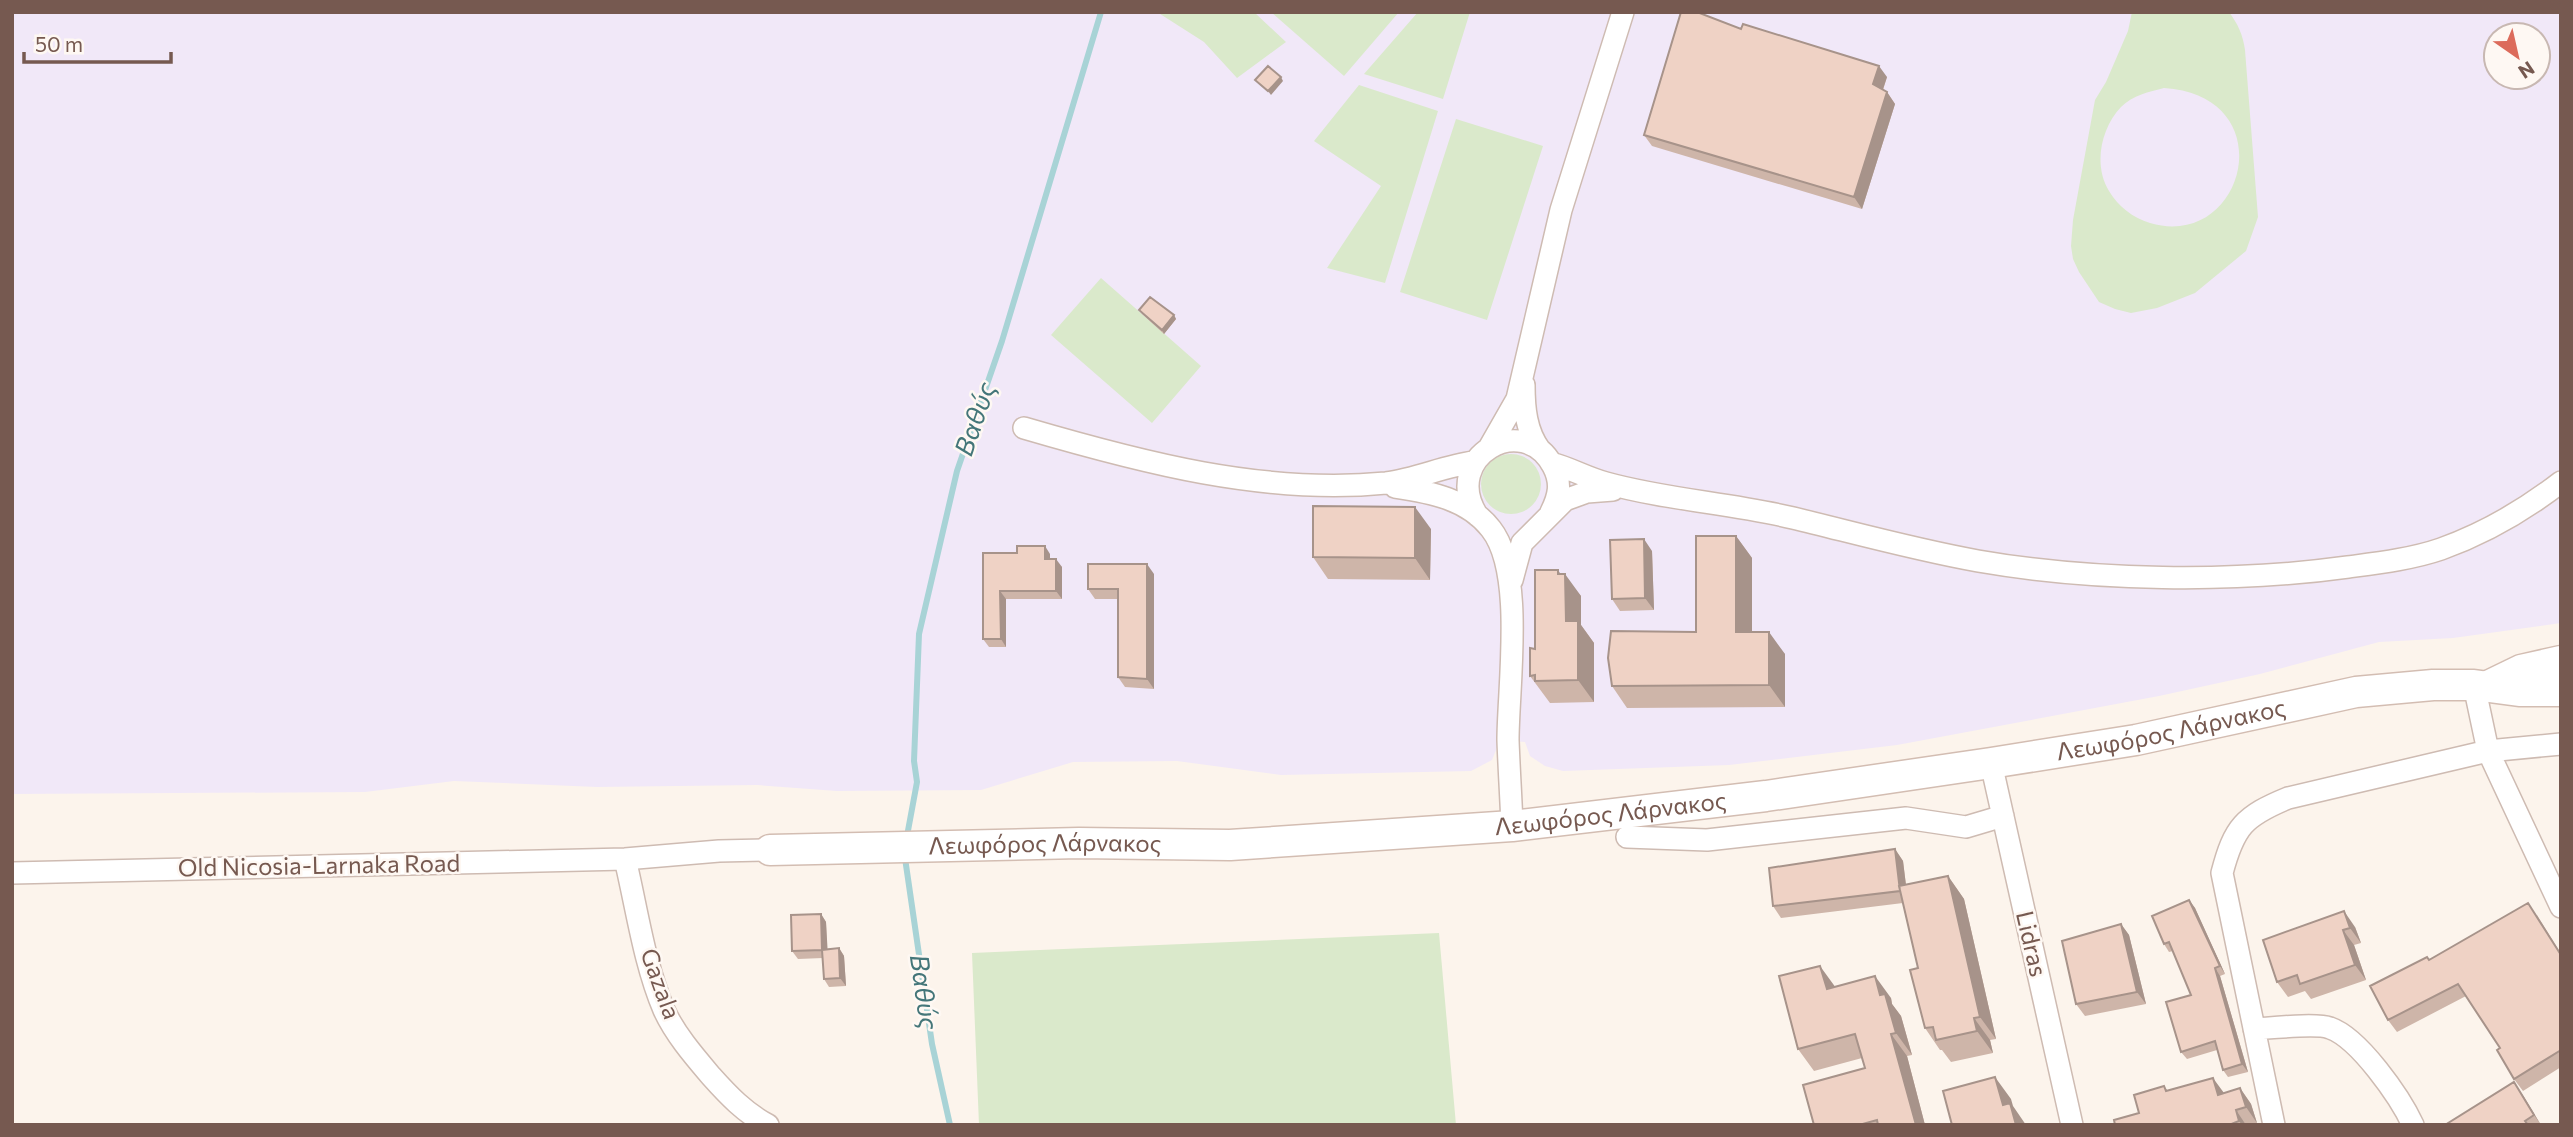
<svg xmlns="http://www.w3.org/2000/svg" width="2573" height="1137" font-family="Commissioner,sans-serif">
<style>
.education{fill:#f1e8f8;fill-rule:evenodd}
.green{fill:#dae9cb;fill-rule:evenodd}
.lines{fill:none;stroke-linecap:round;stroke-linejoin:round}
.stream{stroke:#a8d3d6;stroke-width:6}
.street-casing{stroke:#cebbb2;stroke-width:24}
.secondary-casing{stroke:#d3bdb2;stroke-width:33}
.street{stroke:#fff;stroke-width:21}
.secondary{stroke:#fff;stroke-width:30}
.wall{fill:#ceb5a9}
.shaded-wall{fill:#a7938a}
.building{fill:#efd2c5;stroke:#a7938a;stroke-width:2}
.labels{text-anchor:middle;stroke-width:5;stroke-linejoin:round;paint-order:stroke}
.street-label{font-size:24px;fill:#765950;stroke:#fef8f3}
.water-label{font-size:26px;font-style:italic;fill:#447679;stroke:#fef8f3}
</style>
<rect width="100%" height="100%" fill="#fcf4ec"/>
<path class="education" d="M12,12h2549v611l-108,15 -74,4 -119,32 -101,22 -262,49 -168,20 -166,6 -18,-5 -15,-10 -5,-14 -25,-2 -8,20 -21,11 -190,4 -104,-14 -104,1 -92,28 -144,1 -80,-6 -160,2 -143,-6 -89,11 -353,2zM2496,35h42v42h-42z"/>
<path class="green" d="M1157,12h97l32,30 -49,36 -33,-36z
M1271,12h128l-55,64z
M1418,12h52l-27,87 -79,-25z
M2132,12h97c9,12 14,23 16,38l13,167 -12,34 -51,42 -38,15 -26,5 -16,-4 -16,-7 -20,-30 -6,-13 -2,-13 2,-26 22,-120 11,-18 22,-51zM2164,88c121,8 81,163 -14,135 -17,-5 -32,-17 -41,-32 -16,-26 -8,-63 12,-84 12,-12 28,-15 43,-19z
M1359,85l79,26 -53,172 -58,-15 54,-82 -67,-45z
M1456,119l87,27 -56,174 -87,-28z
M1101,278l100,88 -49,57 -101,-88z
M1481 484a30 30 0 1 1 60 0a30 30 0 1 1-60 0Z
M1439,933l17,192h-477l-7,-172z"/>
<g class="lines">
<path class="stream" d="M907,836l10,-54 -3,-21 5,-127 38,-163 45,-130 99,-329
M905,858l27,186 18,81"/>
<g class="street-casing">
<path id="street" d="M1524,385c0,23 2,46 16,65
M1024,428c116,34 240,67 362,55 31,-4 58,-17 88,-21
M1489,448l28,-49 44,-189 62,-198
M1551,463c19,5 36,15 55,20 61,17 125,20 187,35 62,15 123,32 185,43 115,20 254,22 370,6 30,-4 64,-8 93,-18 42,-15 85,-40 120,-67
M1395,487c35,5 73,12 96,42 34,43 17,158 17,211 1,29 3,57 4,86
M1477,515c-36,-58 46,-105 76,-49 9,17 6,30 -2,46
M1512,580l10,-37 43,-43 22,-8 26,-2
M2474,685l14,66 73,156
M1991,763l81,362
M1627,837l80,3 199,-22 60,9 37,-11
M625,859c12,50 19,104 39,151 11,24 30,46 47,66 17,19 34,37 57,49
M12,873l613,-14 94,-8 51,-1
M2254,1029c17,-1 63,-6 76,-1 29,10 70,69 83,97
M2274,1125l-52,-252c12,-46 22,-57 66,-75l200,-47 73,-7"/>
</g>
<g class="secondary-casing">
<g id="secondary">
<path d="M2490,685l31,-15 40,-9"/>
<path id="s1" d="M770,850l309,-7 151,2 282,-19 254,-30 225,-33 145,-23 220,-48 77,-7h41l45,6h42"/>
</g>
</g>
<use href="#street" class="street"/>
<use href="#secondary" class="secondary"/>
</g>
<path class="wall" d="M1741,29l146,48 -4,13 4,2 8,12 -33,105 -210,-63 -8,-11z
M1139,310l35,5 2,4 -12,15 -22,-20z
M1431,529l-1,51 -102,-1 -15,-22z
M1736,536l16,22v74l33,22v53l-158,1 -15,-22 84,-54z
M1652,551l2,59 -34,1 -8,-12z
M983,553l67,1v5l12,8v32h-56v48h-17l-6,-8z
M1154,574v115l-29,-2 -7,-10v-78h-23l-7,-10z
M1561,574l20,22v29l13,18v59l-44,1 -20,-27 5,-27z
M1895,849l8,12 3,24 42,-9 16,23 32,140 -6,1 3,13 -42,9 -9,-12h-2l-15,-22 -7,-60 -15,-65 -122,15 -8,-12z
M2189,900l6,8 30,66 -5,2 28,96 -20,5 -5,-7 -6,-20 -30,9 -6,-7 10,-57 -18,-44 -4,1 -5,-8z
M821,914l5,8 1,27 12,-1 5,8 2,30 -17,1 -5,-8 -1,-21 -25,1 -6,-8z
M2537,915l24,39v113l-38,24 -9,-12 -14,-31 -34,-52 -69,36 -9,-12 42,-60z
M2121,924l8,11 17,69 -61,12 -9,-12z
M2355,927l6,16 -7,2 12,35 -55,19 -6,-8 -17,6 -11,-15 -14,-42z
M1835,987l56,11 1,6 9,12 11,39 -5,1 18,69h-111l51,-57 -3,-10 -48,13 -16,-22z
M2514,1082l27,43h-96z
M2164,1086l4,5 56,2 16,-5 11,16 6,19 -7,2h-135l24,-12z"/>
<path class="shaded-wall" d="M1879,66l8,11 -6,18 -8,-11z
M1281,77l2,4 -12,14 -3,-4z
M1887,92l8,12 -33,105 -8,-12z
M1174,315l2,4 -12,15 -2,-4z
M1415,507l16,22 -1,51 -15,-22z
M1736,536l16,22v96l-16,-22z
M1644,539l8,12 2,59 -9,-12z
M1045,546l5,8v13l-5,-8z
M1056,559l6,8v32l-6,-8z
M1147,564l7,10v115l-7,-10z
M1558,570l7,11v-7l16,22v29l13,18v59l-16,-22 -12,-59z
M1000,591l6,8v48l-5,-8z
M1769,632l16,22v53l-16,-22z
M1895,849l8,12 5,41 -8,-11z
M1948,876l16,23 32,140 -16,-22z
M2189,900l6,8 30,66 -5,-8z
M2344,911l11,16 6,16 -11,-15z
M821,914l5,8 2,35 -6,-7z
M2121,924l8,11 17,69 -9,-12z
M2343,930l11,15 12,35 -11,-15z
M839,948l5,8 2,30 -6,-8z
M1820,966l16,22 -9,1z
M2215,968l5,8 28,96 -6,-8z
M1875,976l16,22 1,6 9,12 11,39 -16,-22 -16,-38z
M1974,1018l16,22 3,13 -16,-22z
M1891,1034l16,22 18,69h-9z
M1995,1077l16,22 2,7 13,19h-10l-13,-20z
M2213,1078l11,15 -6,2z
M2514,1082l10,15 17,28 -7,-10z
M2240,1088l11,16 6,19 -11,-16z
M2236,1110l10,15h-4l-3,-4z"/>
<path class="building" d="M1681,12h16l44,17 2,-5 136,42 -6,18 14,8 -33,105 -210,-62z
M1268,66l13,11 -13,14 -13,-11z
M1150,297l24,18 -12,15 -23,-20z
M1313,506l102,1v51l-102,-1z
M1696,536h40v96h33v53l-157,1 -4,-28 3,-27 85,1z
M1644,539l1,59 -33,1 -2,-59z
M1017,546h28v13h11v32h-56l1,48h-18v-86h34z
M1088,564h59v115l-29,-2v-88h-30z
M1535,570h23v4h7l1,47h12v59l-43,1v-6l-5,1v-28l5,1z
M1895,849l5,42 -127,15 -4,-38z
M1948,876l32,141 -6,1 3,13 -41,9 -3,-13 -8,1 -15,-58 8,-2 -19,-82z
M2189,900l31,66 -5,2 27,96 -19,6 -8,-29 -34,11 -15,-50 25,-7 -22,-53 -5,2 -12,-28z
M2528,903l33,52v95l-47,29 -17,-29 3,-2 -42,-64 -70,36 -18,-34 57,-29 2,3z
M2344,911l6,17 -7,2 12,35 -55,19 -3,-9 -20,7 -14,-42z
M821,914l1,36 -30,1 -1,-36z
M2121,924l16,68 -61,12 -14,-63z
M839,948l1,30 -16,1 -2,-29z
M1820,966l7,23 48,-13 5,19 5,-1 11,39 -5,1 25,91h-38l-1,-5 -18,5h-45l-11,-40 62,-17 -10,-34 -57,15 -19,-73z
M1995,1077l8,28 7,-2 6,22h-64l-9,-34z
M2213,1078l5,17 22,-7 6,19 -10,3 3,11 -10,4h-114l-1,-5 25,-7 -5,-18 30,-9 2,5z
M2514,1082l20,33 -9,6 3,4h-83z"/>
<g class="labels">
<g class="street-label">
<text dy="8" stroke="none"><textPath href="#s1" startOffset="1409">Λεωφόρος Λάρνακος</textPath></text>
<text dy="8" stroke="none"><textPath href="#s1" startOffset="842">Λεωφόρος Λάρνακος</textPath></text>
<text dy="8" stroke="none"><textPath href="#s1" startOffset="275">Λεωφόρος Λάρνακος</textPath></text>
<text transform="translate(319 866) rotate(-1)" y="8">Old Nicosia-Larnaka Road</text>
<text transform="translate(2031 944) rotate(77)" y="8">Lidras</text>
<text transform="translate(660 984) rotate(70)" y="8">Gazala</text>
</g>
<g class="water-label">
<text transform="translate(975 419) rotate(-71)" y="9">Βαθύς</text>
<text transform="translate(924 992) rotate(82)" y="9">Βαθύς</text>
</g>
</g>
<rect width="2573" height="1137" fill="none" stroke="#765950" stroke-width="28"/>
<g transform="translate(2517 56) rotate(146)"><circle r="33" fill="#fef8f3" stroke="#c8b8b2" stroke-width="2"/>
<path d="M0-5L12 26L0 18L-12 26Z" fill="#dc6b5b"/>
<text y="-10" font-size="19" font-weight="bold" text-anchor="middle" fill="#765950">N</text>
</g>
<path d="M24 52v10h147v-10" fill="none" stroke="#765950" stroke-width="3.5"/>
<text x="35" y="52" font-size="21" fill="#765950" stroke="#fef8f3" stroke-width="5" paint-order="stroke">50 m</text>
</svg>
